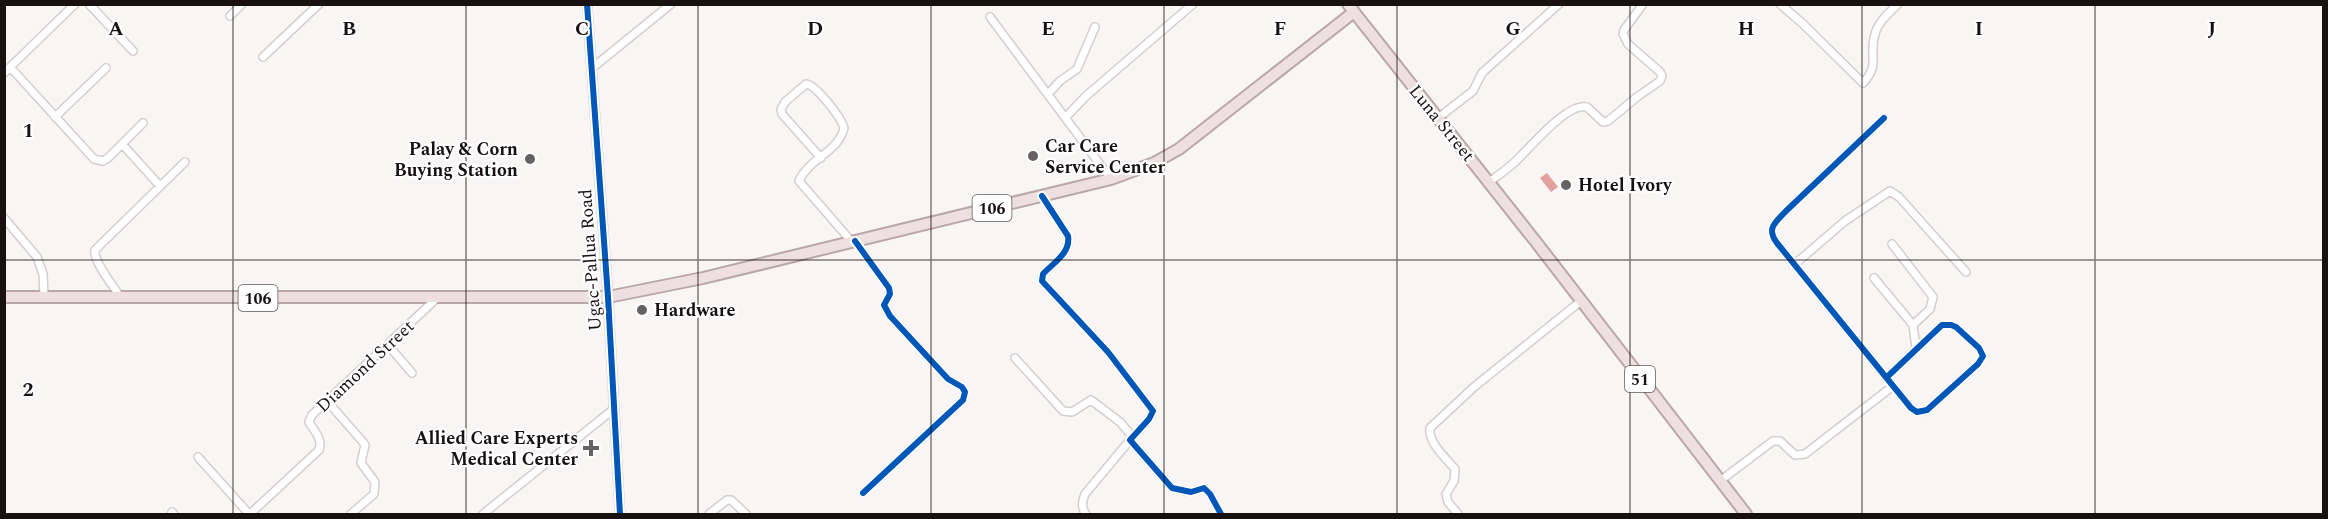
<svg xmlns="http://www.w3.org/2000/svg" width="2328" height="519" font-family="Spectral,serif">
<style>
.water{fill:#e2a09f}
.lines{fill:none;stroke-linecap:round;stroke-linejoin:round}
.minor-casing{stroke:#d5cece;stroke-width:10}
.tertiary-casing{stroke:#d5cece;stroke-width:11}
.primary-casing{stroke:#baa7a7;stroke-width:14}
.trunk-casing{stroke:#baa7a7;stroke-width:14}
.minor{stroke:#fefefe;stroke-width:7}
.tertiary{stroke:#fefefe;stroke-width:8}
.primary{stroke:#f2e7e8;stroke-width:10}
.trunk{stroke:#eee0e1;stroke-width:10}
.cycleway-casing{stroke:#fff;stroke-width:10}
.cycleway{stroke:#0057b8;stroke-width:6}
.grid{fill:none;stroke:#191111;stroke-width:1.5;stroke-opacity:0.55}
.poi-dot{fill:#686161;stroke:#fff;stroke-width:2}
.labels{text-anchor:middle;stroke-width:4.5;stroke-linejoin:round;paint-order:stroke}
.shield{fill:#fff;stroke:#5e5858;stroke-width:1.5}
.shield-label{font-size:16px;font-weight:bold;fill:#191111}
.street-label{font-size:18px;fill:#191111;stroke:#fff}
.poi-label{font-size:18px;font-weight:bold;fill:#191111;stroke:#fff;text-anchor:start}
.grid-label{font-size:20px;text-anchor:middle;font-weight:bold;fill:#191111;stroke:#fff;stroke-width:4.5;stroke-linejoin:round;paint-order:stroke}
</style>
<rect width="100%" height="100%" fill="#faf5f5"/>
<path class="water" d="M1547,173l11,14 -7,5 -11,-14z"/>
<g class="lines">
<g class="minor-casing">
<path id="minor" d="M89,4l44,47
M1780,4l22,19 61,60c18,-19 5,-27 12,-49 3,-12 14,-21 23,-30
M230,16l12,-12
M990,17l121,162
M263,57l56,-53
M10,67l84,92 9,2 5,-3 35,-35
M591,69l80,-65
M4,73l71,-69
M1048,94l12,-13 17,-12 18,-42
M55,117l51,-49
M1066,117l20,-21 107,-92
M1438,118l35,-27 9,-18 77,-69
M1884,118l-98,93c-11,12 -20,17 -9,32l134,165 6,4 10,-2 51,-46 5,-8 -4,-8 -23,-21 -5,-2h-9l-55,52
M123,145l37,41
M821,158l-39,-44 -1,-5 4,-7 21,-18c10,1 35,33 38,44 -6,25 -35,30 -45,53l53,61
M1489,182c9,-6 18,-13 26,-20 14,-13 52,-60 72,-55l16,15 5,-1 29,-24 23,-16 2,-5 -2,-4 -32,-28 -5,-10 1,-4 19,-26
M1042,196l26,40c3,17 -15,27 -25,38l-1,7 66,71 45,59 -4,8 -19,21 42,48 19,4 13,-4 6,6 11,20
M4,218l33,39 6,17 1,22
M855,241l34,47 1,6 -6,11 6,11 58,63 14,8 3,5 -2,8 -100,93
M1892,244l41,53 -3,12 -17,16
M1795,264l50,-43 45,-30 9,6 67,75
M1874,278l39,47 3,23
M120,297c-6,-11 -27,-35 -25,-47l90,-88
M388,345l24,28
M1015,358l48,53 9,1 19,-12 29,22 12,14
M327,401l36,41 2,3 -4,18 14,19 -1,12 -23,20
M198,457l51,57
M1720,481l53,-40h7l15,14 10,-1 88,-68
M172,512l2,2
M250,514l69,-64c4,-11 -5,-19 -10,-28l3,-7 125,-117
M483,514l132,-106
M709,514l18,-14h4l15,14
M1086,514c-5,-6 -4,-12 -1,-20l45,-54
M1458,514l-10,-12 -2,-8 8,-13 1,-12c-9,-11 -27,-26 -25,-41l44,-41 107,-86"/>
</g>
<g class="tertiary-casing">
<path id="tertiary" d="M587,4l21,293 12,217"/>
</g>
<g class="primary-casing">
<path id="primary" d="M1348,4l6,8"/>
</g>
<g class="trunk-casing">
<path id="trunk" d="M4,297h604l95,-19 408,-99 43,-16 25,-14 175,-137 182,230 210,272"/>
</g>
<use href="#minor" class="minor"/>
<use href="#tertiary" class="tertiary"/>
<use href="#primary" class="primary"/>
<use href="#trunk" class="trunk"/>
<g class="cycleway-casing">
<path id="cycleway" d="M587,4l21,293 12,217
M1884,118l-98,93c-11,12 -20,17 -9,32l134,165 6,4 10,-2 51,-46 5,-8 -4,-8 -23,-21 -5,-2h-9l-55,52
M1042,196l26,40c3,17 -15,27 -25,38l-1,7 66,71 45,59 -4,8 -19,21 42,48 19,4 13,-4 6,6 11,20
M855,241l34,47 1,6 -6,11 6,11 58,63 14,8 3,5 -2,8 -100,93"/>
</g>
<use href="#cycleway" class="cycleway"/>
</g>
<path class="grid" d="M233,4v510M466,4v510M698,4v510M931,4v510M1164,4v510M1397,4v510M1630,4v510M1862,4v510M2095,4v510M4,260h2320"/>
<g class="poi-dot">
<circle cx="1033" cy="156" r="6"/>
<circle cx="530" cy="159" r="6"/>
<circle cx="1566" cy="185" r="6"/>
<circle cx="642" cy="310" r="6"/>
<path d="M588 439h6v6h6v6h-6v6h-6v-6h-6v-6h6z"/>
</g>
<g class="labels">
<g class="shield">
<rect x="972.5" y="195" width="39" height="26" rx="4.5"/>
<rect x="238.5" y="285" width="39" height="26" rx="4.5"/>
<rect x="1625" y="366" width="30" height="26" rx="4.5"/>
</g>
<g class="shield-label">
<text x="992" y="214">106</text>
<text x="258" y="304">106</text>
<text x="1640" y="385">51</text>
</g>
<g class="street-label">
<text transform="translate(1442 123) rotate(51)" y="6">Luna Street</text>
<text transform="translate(590 260) rotate(-94)" y="6">Ugac-Pallua Road</text>
<text transform="translate(365 366) rotate(-43)" y="6">Diamond Street</text>
</g>
<g class="poi-label">
<text x="1045" y="152">Car Care<tspan x="1045" dy="21">Service Center</tspan></text>
<text x="518" y="155" text-anchor="end">Palay &amp; Corn<tspan x="518" dy="21">Buying Station</tspan></text>
<text x="1578" y="191">Hotel Ivory</text>
<text x="654" y="316">Hardware</text>
<text x="578" y="444" text-anchor="end">Allied Care Experts<tspan x="578" dy="21">Medical Center</tspan></text>
</g>
</g>
<g class="grid-label">
<text x="116" y="35">A</text>
<text x="349" y="35">B</text>
<text x="582" y="35">C</text>
<text x="815" y="35">D</text>
<text x="1048" y="35">E</text>
<text x="1280" y="35">F</text>
<text x="1513" y="35">G</text>
<text x="1746" y="35">H</text>
<text x="1979" y="35">I</text>
<text x="2212" y="35">J</text>
<text x="28" y="137">1</text>
<text x="28" y="396">2</text>
</g>
<rect width="2328" height="519" fill="none" stroke="#191111" stroke-width="12"/>
</svg>
